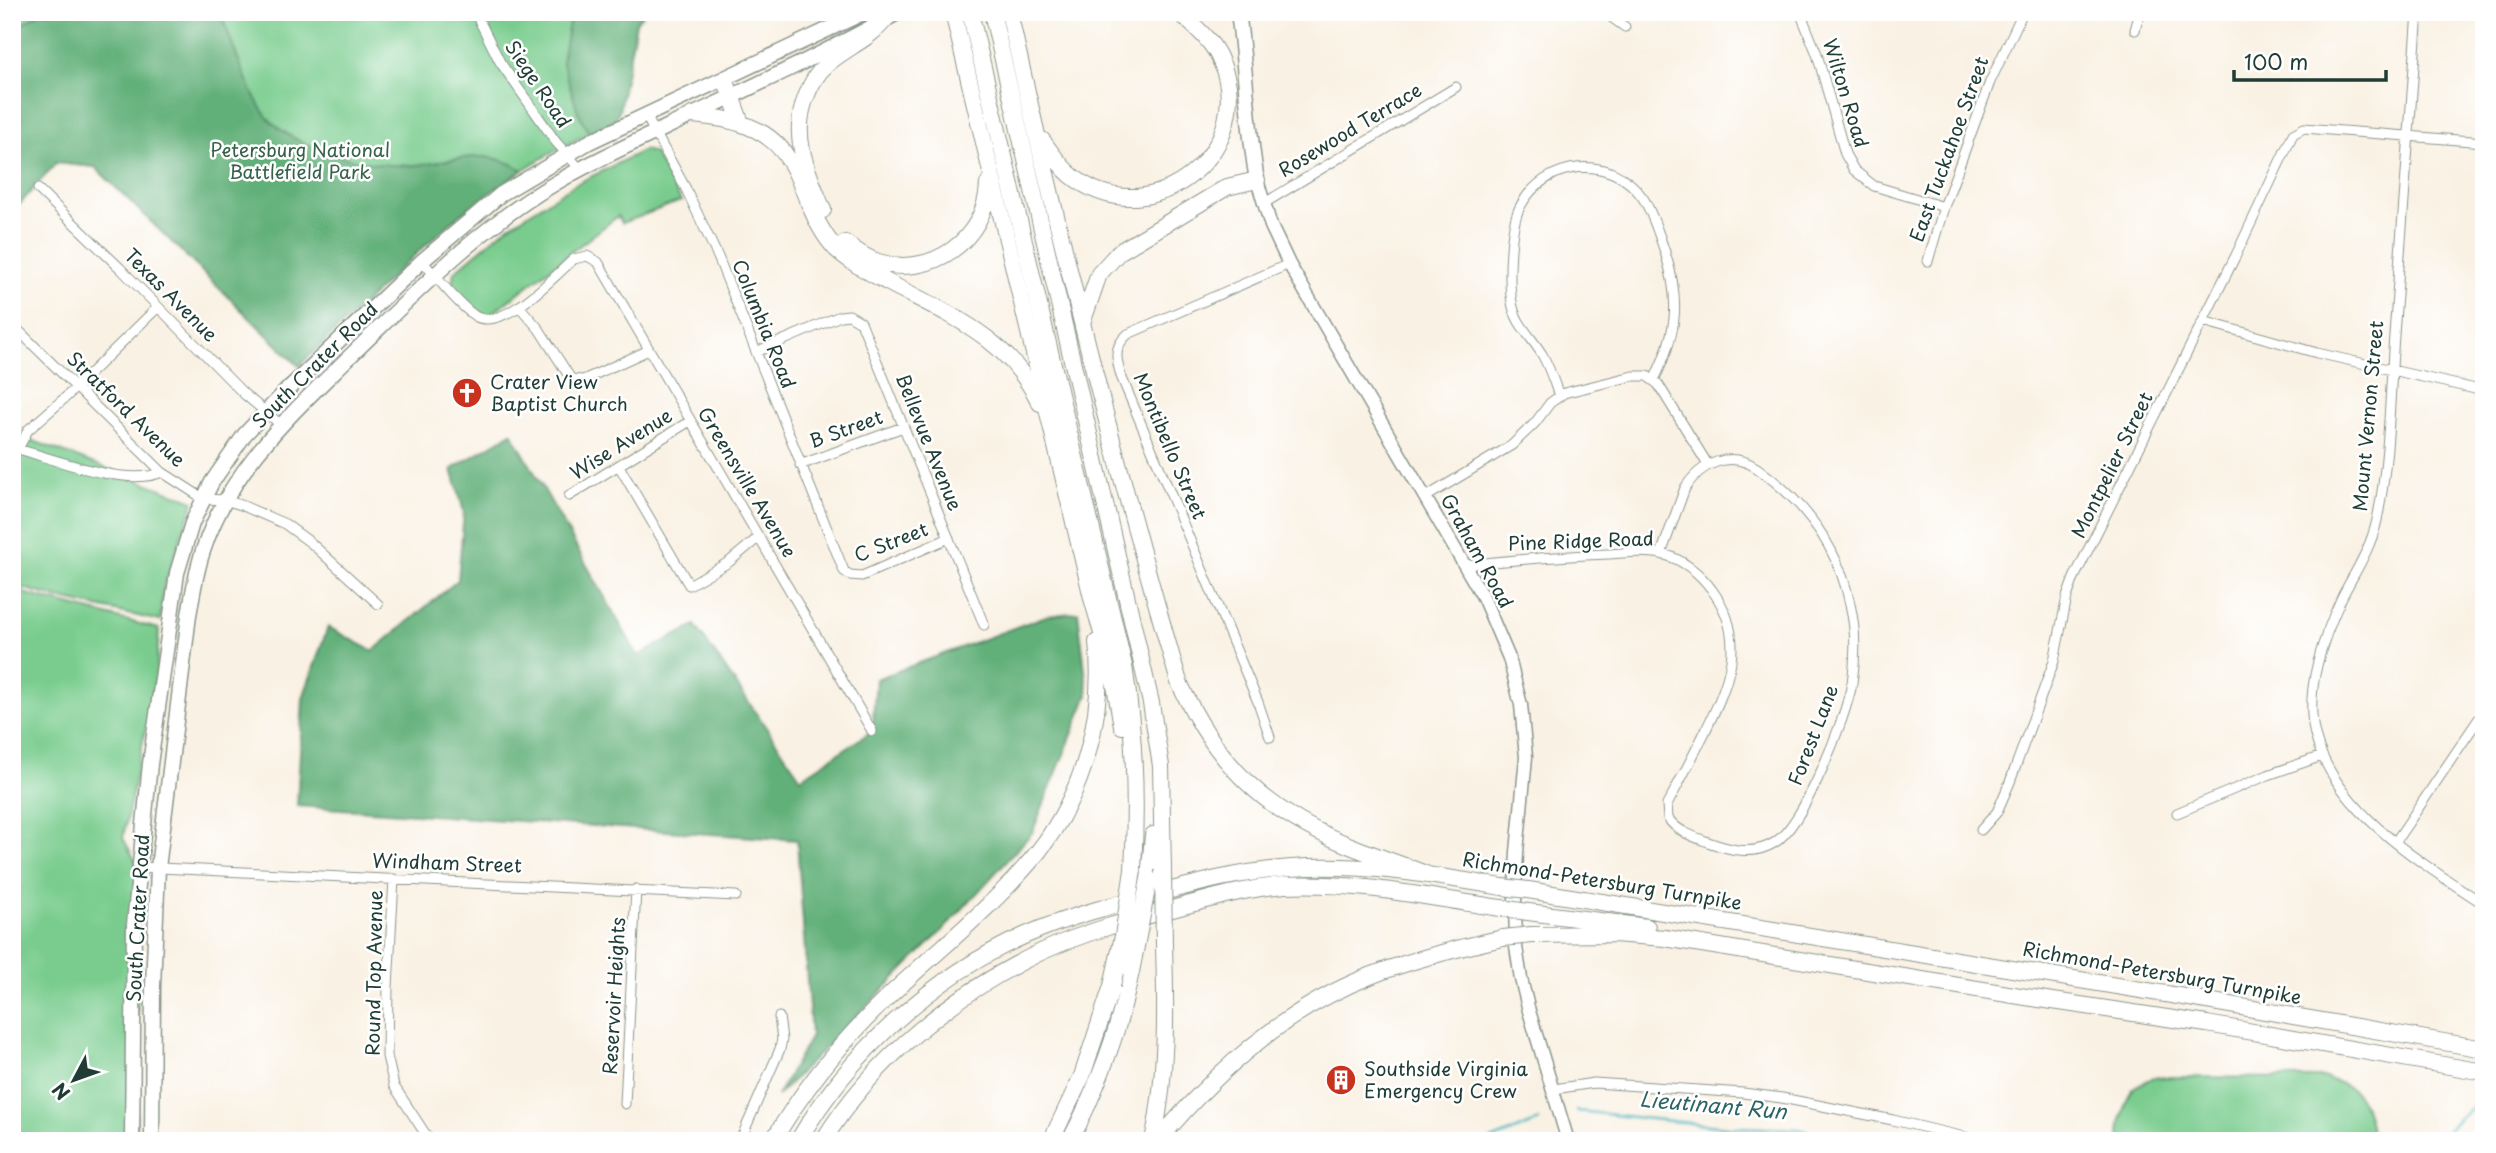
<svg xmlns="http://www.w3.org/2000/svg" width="2496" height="1153" font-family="'Playpen Sans',sans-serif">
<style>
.green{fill:#79cc8e;stroke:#4c8461;stroke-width:2}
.forest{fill:#62b079;stroke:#407656;stroke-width:2}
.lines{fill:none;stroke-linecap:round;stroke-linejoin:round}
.stream{stroke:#41b0bc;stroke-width:2.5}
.minor-casing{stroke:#8c978c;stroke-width:11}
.secondary-casing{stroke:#8c978c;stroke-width:15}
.primary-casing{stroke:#8c978c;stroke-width:17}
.motorway-casing{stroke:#8c978c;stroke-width:18}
.minor{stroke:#fff;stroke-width:9}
.secondary{stroke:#fff;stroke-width:12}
.primary{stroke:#fff;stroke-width:14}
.motorway{stroke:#fff;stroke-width:16}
.motorway-bridge-casing{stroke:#8c978c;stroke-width:18;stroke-linecap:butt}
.motorway-bridge{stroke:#fff;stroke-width:16}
.labels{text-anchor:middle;stroke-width:5;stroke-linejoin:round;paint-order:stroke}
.street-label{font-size:19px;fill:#1f3d34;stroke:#fff}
.park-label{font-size:19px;fill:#36614a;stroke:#fff}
.poi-label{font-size:19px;fill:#1f3d34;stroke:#fff;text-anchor:start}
.water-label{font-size:21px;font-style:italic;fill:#2b6564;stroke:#fff}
</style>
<rect width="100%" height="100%" fill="#fff"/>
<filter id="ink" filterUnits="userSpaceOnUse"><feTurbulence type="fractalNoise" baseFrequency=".0143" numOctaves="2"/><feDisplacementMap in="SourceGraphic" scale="14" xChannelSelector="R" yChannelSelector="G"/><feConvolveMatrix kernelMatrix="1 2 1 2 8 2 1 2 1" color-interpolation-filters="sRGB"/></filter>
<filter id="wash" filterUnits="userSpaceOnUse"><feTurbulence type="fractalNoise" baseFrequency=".00686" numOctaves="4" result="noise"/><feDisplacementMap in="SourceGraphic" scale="28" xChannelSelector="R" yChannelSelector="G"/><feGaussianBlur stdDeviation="1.57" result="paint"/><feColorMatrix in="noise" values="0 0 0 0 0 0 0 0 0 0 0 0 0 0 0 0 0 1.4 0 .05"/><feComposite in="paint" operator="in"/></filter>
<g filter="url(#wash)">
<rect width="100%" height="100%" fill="#f9f1e3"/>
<path class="green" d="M12,12h626l-19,99 -5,10c-50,24 -103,52 -147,88 -59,48 -113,104 -168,157l-204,-199 -39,-4 -44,29z
M644,150l10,3 27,48 -59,22 -4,-7 -132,102 -34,-33 2,-13 52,-44 66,-42z
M12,433l182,68 -30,85 -4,35 -94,-21 -54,-15z
M12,590l147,39 -3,49 -33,160 16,29 -3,274h-124z
M2154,1077l172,1c6,3 15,5 21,8 17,11 25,36 24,55h-251c-3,-11 5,-43 13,-52 4,-5 15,-8 21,-12z"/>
<path class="forest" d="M42,12h178c11,27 31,88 49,107 32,34 112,52 156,45 37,-5 64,-16 98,6l-55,38 -50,44 -119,114 -204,-199 -39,-4 -44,50v-183z
M571,12h74l-9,10 -17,89 -5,10 -25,12 -11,-21 -16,-51z
M512,433l126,223 57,-31 106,153 71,-47 4,-52 170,-63 32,-4 10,83 -56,138 -87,95 -168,168 34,-60 -14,-196 -500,-34 6,-108 25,-71 45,24 85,-71 6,-68 -12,-43z"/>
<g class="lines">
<path class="stream" d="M1577,1111l150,16 70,2 49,12
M1489,1141l50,-20
M1874,1141l7,-4 30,4
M2439,1141l19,-22 15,-11 11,1"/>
</g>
</g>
<g filter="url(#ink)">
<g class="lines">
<g class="minor-casing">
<path id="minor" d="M475,12l25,50 56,80 24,27
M1604,12l21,15
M1800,12l17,42 28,100 9,16 20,16 70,21
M2418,12c-8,108 -16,215 -24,323 -4,58 -5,129 -17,185 -6,28 -22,52 -35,77 -19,41 -38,93 -27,138 20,76 106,128 169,169
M2135,30l5,-18
M646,116l40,73 32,68 126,314 6,4 12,1 87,-38
M38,189l82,79 124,126 36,30
M1263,204l193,-117
M422,261c15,16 35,43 53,55 28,17 79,-40 99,-57l13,-3 11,6 274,469
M1928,261l16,-54 46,-125 33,-70
M519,306l20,23 32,50 12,1 66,-30
M158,307l-92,90 -38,33 -10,19c36,10 110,39 144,23
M2203,321l114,32 167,38
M12,324l150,148 42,27 21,1 16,5 44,19 26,19 67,61
M756,352l84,-36 9,-1 12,7 123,303
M1559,396c-5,-14 -9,-27 -16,-40 -10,-18 -28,-32 -31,-54 -4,-21 -2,-77 8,-95 25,-48 92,-54 123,-9 10,16 16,37 22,54 16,50 12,81 -11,128
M800,465l103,-38
M619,466l70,119 40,-23 30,-25
M569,496l121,-75
M1426,497l86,-52 23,-22 15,-20 14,-10 69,-17h14l11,8 50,81
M1465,565c47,-5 95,-9 143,-11 17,-1 36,-4 53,0 20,4 39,19 51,36 37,50 16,94 -8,144 -12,24 -24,47 -37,71l1,13c8,13 26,19 40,24 22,8 45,14 66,1 30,-18 72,-125 78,-160 4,-26 4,-53 -2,-79 -12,-58 -45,-102 -93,-136 -27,-18 -56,-5 -72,20l-24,66
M1270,737l-12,-35 -137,-326c-5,-17 -8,-29 7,-42l161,-70
M2177,813l91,-38 54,-19
M1981,830l16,-18 13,-30 44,-121 13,-64 7,-19 162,-323 57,-121 11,-6 180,14
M2396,841l88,-130
M139,867l597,29
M394,879l-6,108 -1,69 7,30 36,55
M1554,1089l40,-6 149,10 39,5 111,22 88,21
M625,1104l11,-215
M740,1141l40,-92 2,-10 -3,-22"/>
</g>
<g class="secondary-casing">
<path id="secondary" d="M1257,180l14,46 18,38 194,333 26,61 12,47 5,52 -9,95 -2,45 1,50 5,32 8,32 39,130"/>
</g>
<g class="primary-casing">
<path id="primary" d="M1238,12c8,56 9,113 19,168
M132,1141l2,-216 16,-161 27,-191 15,-50 20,-41 33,-48 40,-42 137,-131 79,-67 88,-52 276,-130
M152,1141l1,-155 5,-118 31,-253c4,-22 7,-45 15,-67 26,-78 84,-131 141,-187 66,-63 130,-131 209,-177 36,-22 75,-39 113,-57 78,-37 157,-73 232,-115"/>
</g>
<g class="motorway-casing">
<path id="motorway" d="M953,12l139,586 20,70 10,58
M970,12l154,654c11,69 13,135 9,204
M992,12l159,691 10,63 2,104
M1009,12c50,225 105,449 170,670 37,83 89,132 174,165 25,10 50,18 75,28
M725,79l16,44
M692,115c37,3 76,10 97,45 9,13 13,29 20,43 7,17 14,32 27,46 15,14 35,24 53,34 62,33 118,53 151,120
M1042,140c9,13 18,26 30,36 81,64 192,-30 146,-121 -9,-17 -25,-30 -39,-43
M823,210c-15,-37 -33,-73 -17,-113 4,-11 11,-24 20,-32 20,-18 41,-24 59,-45
M845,243c10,7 20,15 33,19 53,17 108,-23 110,-78
M1083,320l16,-46 20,-22 108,-65 30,-7
M1149,879l4,-44
M1528,890l656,107 300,52
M1528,912l119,15
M1532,935l82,-1 51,4 361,59 181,27 277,48
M773,1141c31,-54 71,-102 116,-145 50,-47 106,-91 149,-144 46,-59 67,-136 59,-210
M798,1141c51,-88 135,-165 228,-206 41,-18 83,-29 126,-40 46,-12 91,-24 140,-27 70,-5 141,7 210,19
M823,1141c50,-82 132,-148 218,-189 43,-20 89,-32 135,-44 36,-10 72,-20 109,-23 72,-4 145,13 216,23
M1051,1141l31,-65 30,-90
M1070,1141c28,-54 49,-110 61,-169
M1153,1141c14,-65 13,-130 11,-195
M1158,1141c58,-70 127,-132 212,-165 43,-17 88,-28 133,-38"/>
</g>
<use href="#minor" class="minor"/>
<use href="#secondary" class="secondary"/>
<use href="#primary" class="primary"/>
<use href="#motorway" class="motorway"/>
<g class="motorway-bridge-casing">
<path id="motorway-bridge" d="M1163,870l1,76
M1502,887l26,3
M1501,908l27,4
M1503,938l29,-3
M1131,972l18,-93
M1112,986l11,-50 10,-66"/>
</g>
<use href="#motorway-bridge" class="motorway-bridge"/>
</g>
</g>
<defs>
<g id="church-disc" transform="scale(1.575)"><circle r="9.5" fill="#c8321e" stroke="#fff"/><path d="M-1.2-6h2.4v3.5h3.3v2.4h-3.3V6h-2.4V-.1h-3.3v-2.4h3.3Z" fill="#fff"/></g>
<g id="building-disc" transform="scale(1.575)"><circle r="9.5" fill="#c8321e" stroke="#fff"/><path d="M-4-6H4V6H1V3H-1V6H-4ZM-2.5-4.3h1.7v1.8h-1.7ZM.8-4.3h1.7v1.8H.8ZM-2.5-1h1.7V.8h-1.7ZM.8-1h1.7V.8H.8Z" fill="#fff"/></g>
</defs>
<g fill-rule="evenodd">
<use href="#church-disc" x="467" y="393"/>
<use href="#building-disc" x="1341" y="1080"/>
</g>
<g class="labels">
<g class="street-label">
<text transform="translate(538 84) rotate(56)" y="7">Siege Road</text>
<text transform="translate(1846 93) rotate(73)" y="7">Wilton Road</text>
<text transform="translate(1350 130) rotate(-31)" y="7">Rosewood Terrace</text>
<text transform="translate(1949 149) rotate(-70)" y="7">East Tuckahoe Street</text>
<text transform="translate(171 295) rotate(45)" y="7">Texas Avenue</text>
<text transform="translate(764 324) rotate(68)" y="7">Columbia Road</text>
<text transform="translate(315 365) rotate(-45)" y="7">South Crater Road</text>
<text transform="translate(126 409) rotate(44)" y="7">Stratford Avenue</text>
<text transform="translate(2368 416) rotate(-85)" y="7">Mount Vernon Street</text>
<text transform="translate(846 429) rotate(-20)" y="7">B Street</text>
<text transform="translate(929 442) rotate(68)" y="7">Bellevue Avenue</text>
<text transform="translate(621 444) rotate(-32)" y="7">Wise Avenue</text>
<text transform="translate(1170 446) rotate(67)" y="7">Montibello Street</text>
<text transform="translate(2112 465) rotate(-64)" y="7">Montpelier Street</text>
<text transform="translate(747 482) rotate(59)" y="7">Greensville Avenue</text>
<text transform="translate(1581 541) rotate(-2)" y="7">Pine Ridge Road</text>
<text transform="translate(891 542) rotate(-21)" y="7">C Street</text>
<text transform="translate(1477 551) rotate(61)" y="7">Graham Road</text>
<text transform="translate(1813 735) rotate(-69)" y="7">Forest Lane</text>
<text transform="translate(447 863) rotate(2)" y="7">Windham Street</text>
<text transform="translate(1602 881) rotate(9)" y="7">Richmond-Petersburg Turnpike</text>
<text transform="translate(138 918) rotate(-87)" y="7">South Crater Road</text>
<text transform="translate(374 973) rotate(-89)" y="7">Round Top Avenue</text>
<text transform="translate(2162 973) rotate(10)" y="7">Richmond-Petersburg Turnpike</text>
<text transform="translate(614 996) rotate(-87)" y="7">Reservoir Heights</text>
</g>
<g class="park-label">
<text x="300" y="157">Petersburg National<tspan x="300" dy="22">Battlefield Park</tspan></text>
</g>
<g class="poi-label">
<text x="490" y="389">Crater View<tspan x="490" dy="22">Baptist Church</tspan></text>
<text x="1364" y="1076">Southside Virginia<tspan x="1364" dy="22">Emergency Crew</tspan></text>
</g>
<g class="water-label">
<text transform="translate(1713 1106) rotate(5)" y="7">Lieutinant Run</text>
</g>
</g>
<rect width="2496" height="1153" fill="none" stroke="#fff" stroke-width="42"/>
<g transform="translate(74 1080) rotate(229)" stroke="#ffffff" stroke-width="5" paint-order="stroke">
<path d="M0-5L12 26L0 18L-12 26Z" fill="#1f3d34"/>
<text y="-10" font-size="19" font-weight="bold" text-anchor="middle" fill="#1f3d34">N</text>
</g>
<path d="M2234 70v10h152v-10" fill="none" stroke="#1f3d34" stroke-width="3.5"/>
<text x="2244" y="70" font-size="21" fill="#1f3d34" stroke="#ffffff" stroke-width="5" paint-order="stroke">100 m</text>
</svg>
